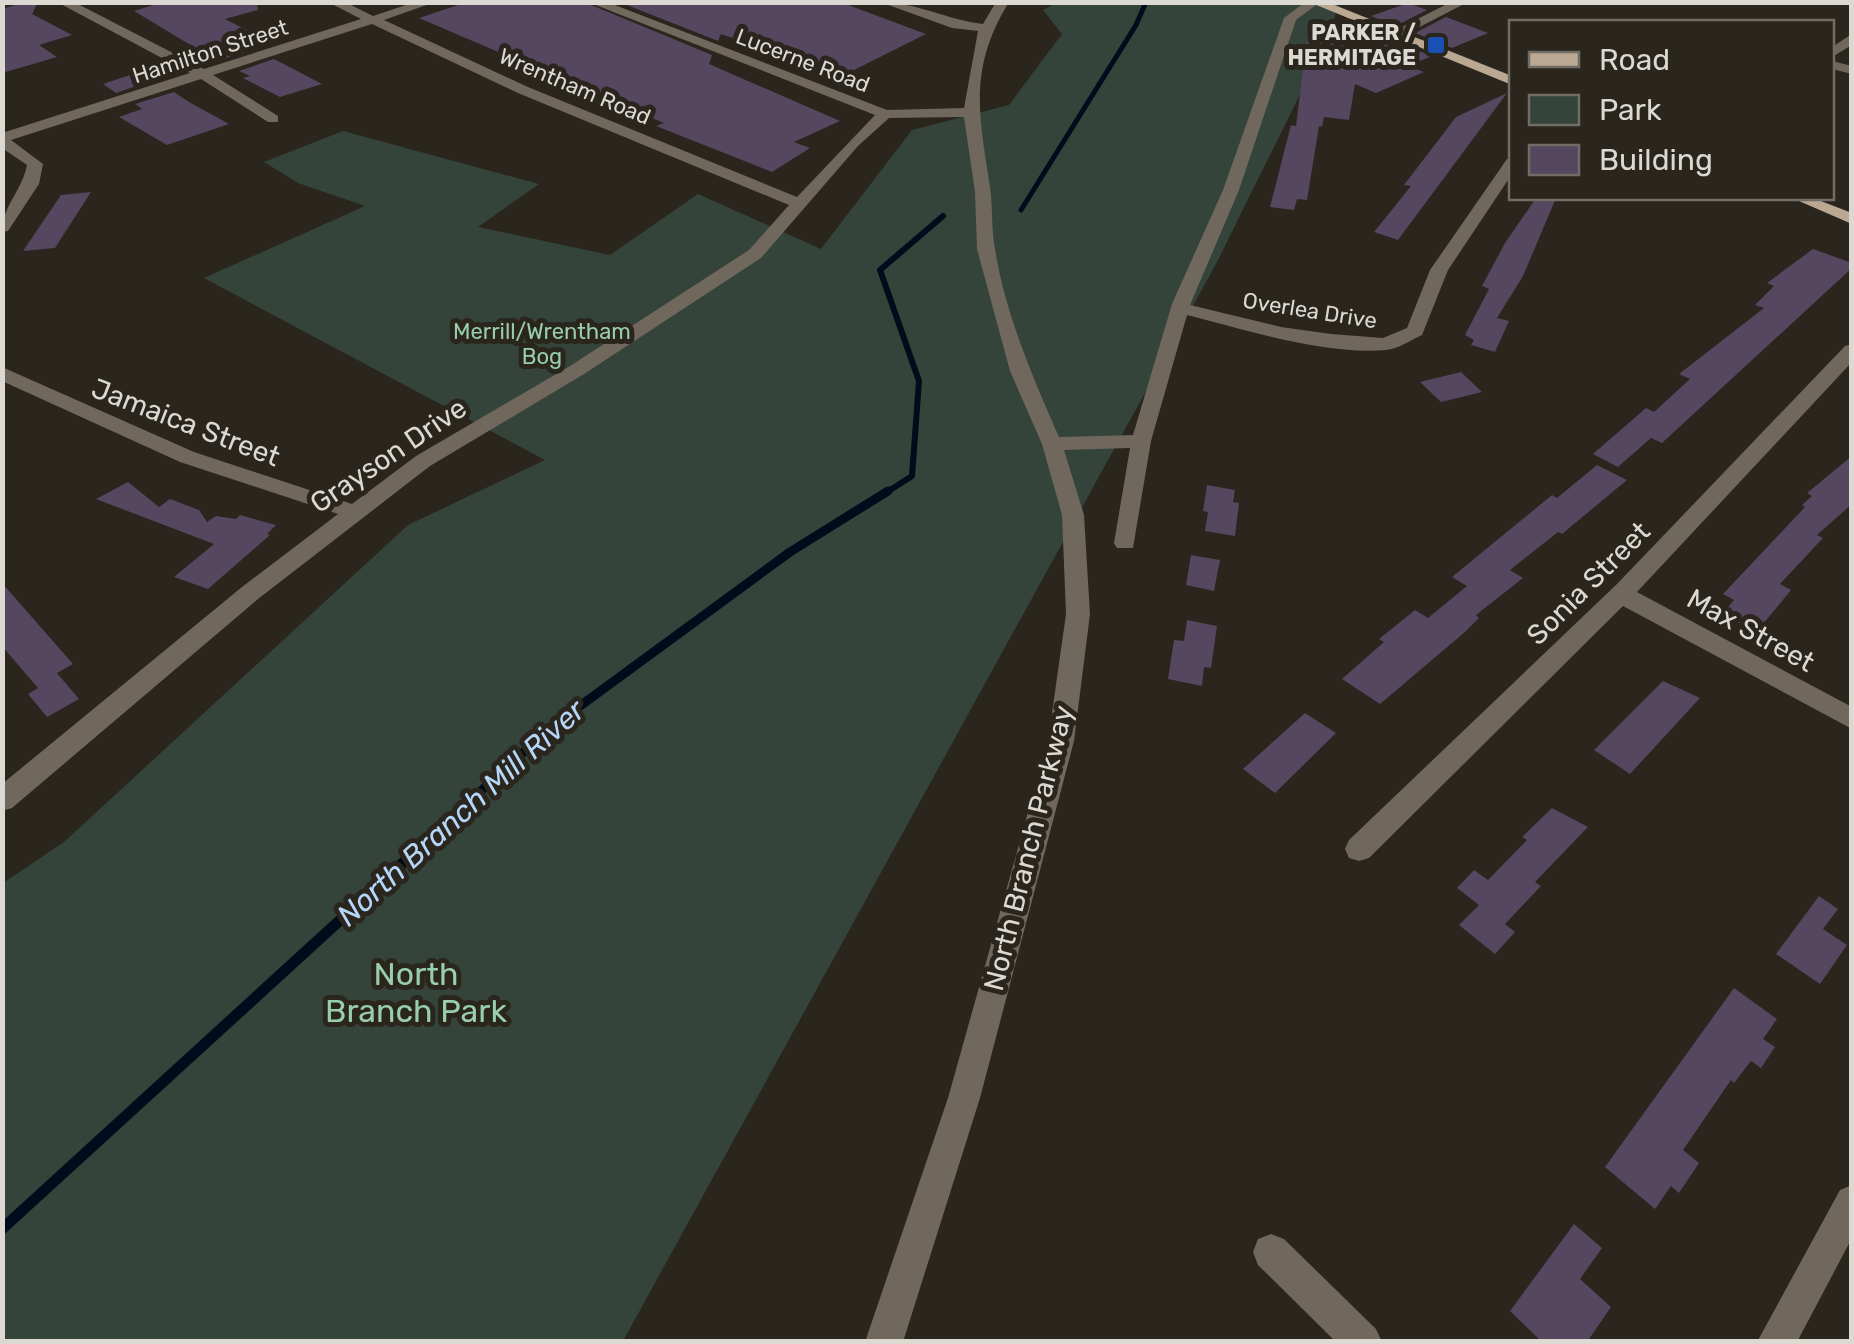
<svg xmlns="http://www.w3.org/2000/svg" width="1854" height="1344" font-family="Rubik,sans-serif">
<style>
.green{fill:#34443a}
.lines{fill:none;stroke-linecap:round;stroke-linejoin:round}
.stream-far3{stroke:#000c1c;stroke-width:5}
.stream-far2{stroke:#000c1c;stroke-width:6}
.stream-far1{stroke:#000c1c;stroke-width:9}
.stream{stroke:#000c1c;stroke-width:11}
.building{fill:#55475f}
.minor{fill:#70675d;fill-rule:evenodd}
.major{fill:#bba893;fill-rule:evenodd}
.transit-dot{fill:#1a4fb4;stroke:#2a251d;stroke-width:4}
.labels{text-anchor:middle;stroke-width:10;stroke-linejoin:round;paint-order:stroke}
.far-poi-label{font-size:22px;font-weight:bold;fill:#dcd9d3;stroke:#2a251d;text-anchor:end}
.far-street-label{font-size:22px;fill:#dcd9d3;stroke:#2a251d}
.far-park-label{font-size:22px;fill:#98ceac;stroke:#2a251d}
.street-label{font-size:28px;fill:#dcd9d3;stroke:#2a251d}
.water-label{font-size:30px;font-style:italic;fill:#b5d6f8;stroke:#2a251d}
.near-park-label{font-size:32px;fill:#98ceac;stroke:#2a251d}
</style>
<rect width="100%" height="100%" fill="#2a251d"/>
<path class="green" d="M1056,3h283l-11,35 -112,226 -593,1077 -620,1v-459l61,-41 344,-317 137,-65 -341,-182 161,-72 -67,-23 -34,-21 79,-31 196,53 -61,43 132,28 88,-61 123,55 91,-119 97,-25 53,-71 -19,-24z"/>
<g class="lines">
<path class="stream-far3" d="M1021,210l115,-185 10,-23"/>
<path class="stream-far2" d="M884,494l28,-18 7,-95 -39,-111 63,-54"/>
<path class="stream-far1" d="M404,861l146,-133 240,-176 98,-61"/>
<path class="stream" d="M2,1229l405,-370"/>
</g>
<path class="building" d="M25,2h13l-6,12 40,21 -33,10 18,12 -55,16v-64z
M163,2h94l1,8 -33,9 33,17 -18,6 14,7 -37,12 -83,-50z
M467,2h117l128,53 -3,9 131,57 -46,21 16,6 -38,24 -116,-46 8,-3 -245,-105z
M619,2h221l86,32 -84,42 -121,-42 -3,7z
M1408,3l19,7 -31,16 -25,-10z
M1446,17l42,16 -36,15 -37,-15z
M1350,23l82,33 -24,10 16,6 -48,21 -21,-9 -6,36 -25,-3 -2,10 -3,-1 -12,74 -10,-1 -3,11 -24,-3 21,-82 5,1 11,-89z
M274,59l48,25 -42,13 -37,-19 7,-2 -11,-5z
M139,72l15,8 -38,13 -13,-9z
M174,92l15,10 40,22 -62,21 -48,-28 23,-8 -7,-5z
M1507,93l-109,147 -24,-8 37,-46 -7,-1 52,-68z
M91,192l-36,56 -32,3 38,-56z
M1536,198h20l-33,78 -26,42 12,3 -14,31 -24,-7 3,-5 -9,-5 24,-46 -7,-3 23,-43z
M1813,249l39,14v5l-190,175 -11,-5 -33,29 -25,-13 53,-46 8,4 36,-33 -11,-5 85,-66 -9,-3 19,-19 -7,-3z
M1461,372l21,20 -41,10 -21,-20z
M1852,456v48l-35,31 6,3 -43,46 11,6 -18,22 -17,20 -34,-18 12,-14 -11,-6 82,-87 -3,-2 10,-9 -5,-3z
M1597,465l30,15 -65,54 -4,-2 -48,38 13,8 -47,37 3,3 -14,14 -85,72 -38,-25 42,-37 -5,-3 36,-29 13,8 39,-32 -15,-9 100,-82 5,3z
M128,482l31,25 11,-8 29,11 8,12 9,-6 20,3 4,-4 36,10 -9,9 3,1 -62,54 -34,-12 40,-33 -118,-45z
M1207,485l28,5 -2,12 6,1 -4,33 -30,-5 3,-19 -5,-1z
M1191,555l29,5 -6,31 -28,-6z
M2,583l71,81 -16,9 22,26 -32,18 -19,-23 10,-6 -36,-42z
M1187,620l30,6 -6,42 -7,-1 -2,19 -34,-7 6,-39 10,1z
M1663,681l37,17 -70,76 -36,-24z
M1305,713l31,20 -61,60 -32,-24z
M1552,808l36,19 -53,55 6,4 -36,38 10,8 -20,22 -36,-29 20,-20 -22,-17 17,-18 14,10 39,-40 -5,-3z
M1819,896l19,13 -15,20 24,16 -27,39 -44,-30z
M1734,988l43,31 -14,20 12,8 -14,21 -10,-7 -17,22 -3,-3 -48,70 16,13 -20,30 -8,-7 -16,23 -50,-42z
M1574,1224l28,24 -22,31 31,28 -24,35h-45l-32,-31z"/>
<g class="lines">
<path class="minor" d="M57,2h17l130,67 157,-50 -33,-17h17l28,14 42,-14h20l-51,18 144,67 269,110 78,-82 -287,-113h19l280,108 77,-2 14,-77 -26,-3 -72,-26c36,0 68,18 103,22l13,-22h13c-41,67 -30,113 -19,185 3,20 1,41 5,62 10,64 38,129 64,188l74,-2 39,-131 51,-114 61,-172 21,-16h15l-24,18 -57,170 -49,115 91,22 50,7 52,4 24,-10 23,-58 77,-111 5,-2v17l-64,96 -26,65c-11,5 -24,14 -36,15 -63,5 -139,-20 -199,-35l-36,126 -18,107h-16l-3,-5 16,-95 -66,2 20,65 6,99 -16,127 -94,357 -77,244h-38l83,-244 100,-357 18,-127 -4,-99 -20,-71 -32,-73 -33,-122 -2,-57 -11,-75 -75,1 -31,28 -97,112 -177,116 -154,92 -172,133 -246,209 -10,3v-27l240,-197 96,-73 -158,-52 -178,-81v-14l192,85 158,52 64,-48 154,-90 179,-116 40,-45 -271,-112 -146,-69 -159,51 65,41v6h-10l-67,-43 -190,61 32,24 -4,20 -31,47 -6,1c0,-26 20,-41 25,-67l-25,-17v-15l188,-60z
M1451,2h17l-68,35 -12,-3z
M1852,34v11l-20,12v-10z
M1832,61l20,5v8l-20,-5z
M1852,344v18l-215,230 215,115v22l-229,-123 -254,252 -10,3 -10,-3 -4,-9 4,-9 268,-256 228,-238z
M1852,1185v53l-55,104h-40l83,-152z
M1271,1234l13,5 92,90 6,13h-46l-78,-77 -5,-13 5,-13z"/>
<path class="major" d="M1309,2h18l185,74v9z
M1792,198h21l39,15v11z"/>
</g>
<rect class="transit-dot" x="1426" y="35" width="20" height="20" rx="5"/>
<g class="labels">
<g class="far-poi-label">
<text x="1416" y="40">PARKER /<tspan x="1416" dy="25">HERMITAGE</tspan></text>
</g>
<g class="far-street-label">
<text transform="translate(210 51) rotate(-18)" y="8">Hamilton Street</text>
<text transform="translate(803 60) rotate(21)" y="8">Lucerne Road</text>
<text transform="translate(575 86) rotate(23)" y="8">Wrentham Road</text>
<text transform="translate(1310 310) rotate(9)" y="8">Overlea Drive</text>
</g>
<g class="far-park-label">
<text x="542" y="339">Merrill/Wrentham<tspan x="542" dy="25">Bog</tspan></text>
</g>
<g class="street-label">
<text transform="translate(186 422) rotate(21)" y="10">Jamaica Street</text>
<text transform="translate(388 455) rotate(-34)" y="10">Grayson Drive</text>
<text transform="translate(1588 583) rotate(-45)" y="10">Sonia Street</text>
<text transform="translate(1751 630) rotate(29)" y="10">Max Street</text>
<text transform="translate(1028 848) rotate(-76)" y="10">North Branch Parkway</text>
</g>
<g class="water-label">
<text transform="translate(461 813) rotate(-42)" y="10">North Branch Mill River</text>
</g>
<g class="near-park-label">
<text x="416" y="985">North<tspan x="416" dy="37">Branch Park</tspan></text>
</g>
</g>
<rect width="1854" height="1344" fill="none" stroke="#dcd9d3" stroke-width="10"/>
<rect x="1509" y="20" width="325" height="180" fill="#2a251d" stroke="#716d66" stroke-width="2.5"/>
<rect x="1529" y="52" width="50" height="15" fill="#bba893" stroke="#716d66" stroke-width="2.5"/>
<text x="1599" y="70" font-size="30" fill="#dcd9d3">Road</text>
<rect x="1529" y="95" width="50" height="30" fill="#34443a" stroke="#716d66" stroke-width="2.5"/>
<text x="1599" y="120" font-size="30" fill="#dcd9d3">Park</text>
<rect x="1529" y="145" width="50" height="30" fill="#55475f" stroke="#716d66" stroke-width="2.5"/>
<text x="1599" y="170" font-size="30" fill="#dcd9d3">Building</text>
</svg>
